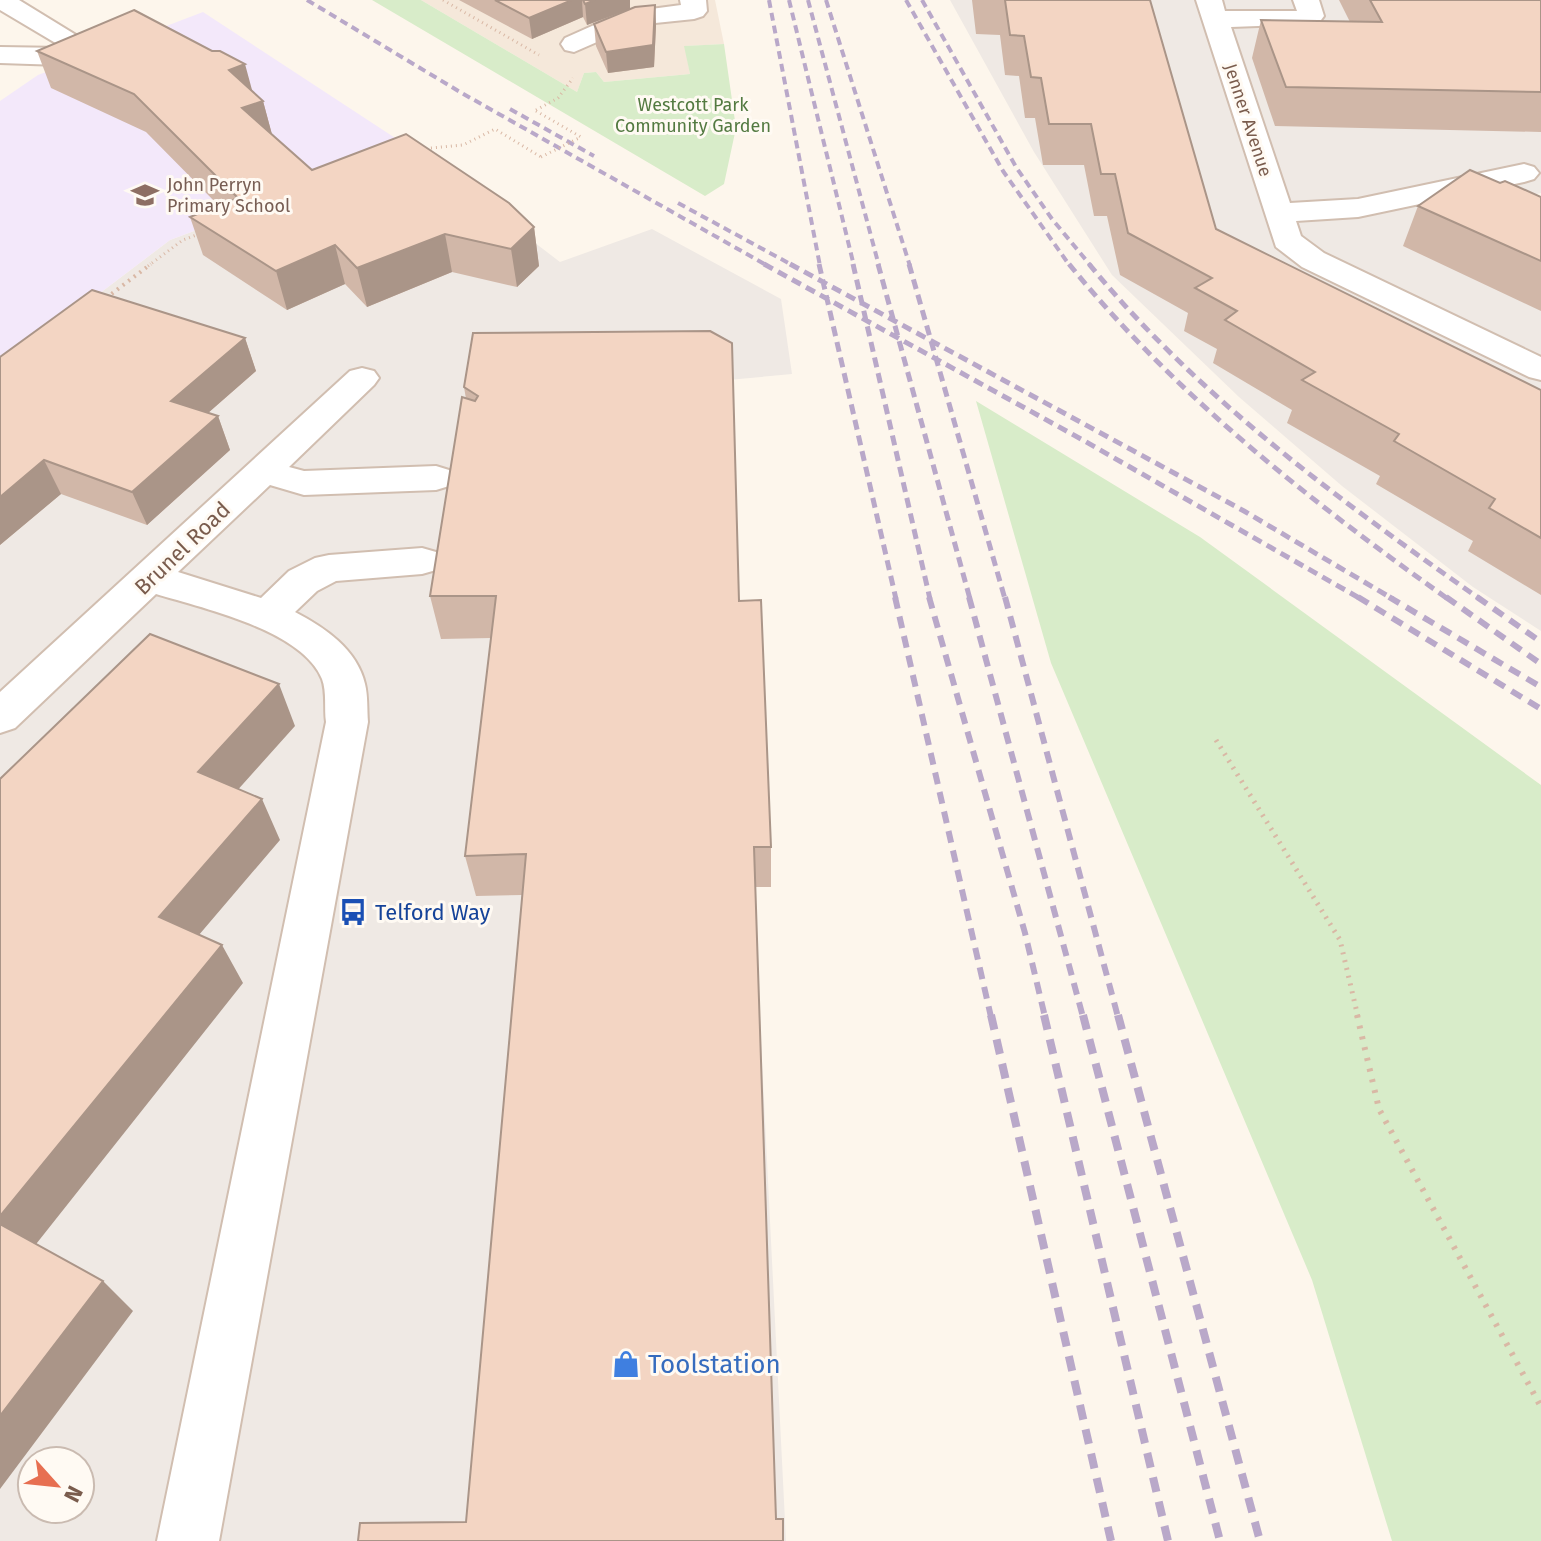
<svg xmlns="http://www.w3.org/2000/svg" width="1541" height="1541" font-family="'Fira Sans',sans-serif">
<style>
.residential{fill:#f5e8da}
.industrial{fill:#efe9e4;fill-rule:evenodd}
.education{fill:#f3e8fa}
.green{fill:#d8ecc9}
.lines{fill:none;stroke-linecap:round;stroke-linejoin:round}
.minor-casing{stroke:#d1beb0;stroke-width:4}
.path-far3{stroke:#d9b8a5;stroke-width:3;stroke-dasharray:1 4;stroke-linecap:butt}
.path-far2{stroke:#d9b8a5;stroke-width:4;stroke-dasharray:2 5;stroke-linecap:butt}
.path-far1{stroke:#d9b8a5;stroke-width:5;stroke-dasharray:2 6;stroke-linecap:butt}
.path{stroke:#d9b8a5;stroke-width:6;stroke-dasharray:3 8;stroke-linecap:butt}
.minor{fill:#fff;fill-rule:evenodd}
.rail-far3{stroke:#b9a8c9;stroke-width:4;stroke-dasharray:8 5;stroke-linecap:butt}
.rail-far2{stroke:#b9a8c9;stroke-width:5;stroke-dasharray:10 6;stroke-linecap:butt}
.rail-far1{stroke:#b9a8c9;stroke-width:6;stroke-dasharray:12 8;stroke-linecap:butt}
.rail{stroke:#b9a8c9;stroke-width:8;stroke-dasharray:15 10;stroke-linecap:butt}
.path-bridge{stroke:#d9b8a5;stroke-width:3;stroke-dasharray:1 4;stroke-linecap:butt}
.wall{fill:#d1b7a8}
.shaded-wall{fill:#aa9588}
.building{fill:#f3d5c3;stroke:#aa9588;stroke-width:2}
.labels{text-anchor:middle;stroke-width:6;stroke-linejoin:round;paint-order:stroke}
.far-park-label{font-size:18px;fill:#537a41;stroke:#fffaf3}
.far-street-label{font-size:18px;fill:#7a5c4d;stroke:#fffaf3}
.far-education-label{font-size:18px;fill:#785e54;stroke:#fffaf3;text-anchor:start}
.street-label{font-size:22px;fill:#7a5c4d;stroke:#fffaf3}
.transit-label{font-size:22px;fill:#164399;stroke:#fffaf3;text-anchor:start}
.near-shop-label{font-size:26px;fill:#366cbe;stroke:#fffaf3;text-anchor:start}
</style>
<rect width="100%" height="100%" fill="#fdf6ec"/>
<path class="residential" d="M421,0h294l9,44 -39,2 5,28 -86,8 -8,-10 -12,1 -7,19z"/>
<path class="industrial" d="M950,0h531l60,72v121l-71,16 71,32v390l-68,-44 -131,-101 -103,-89 -127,-122 -78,-123z
M412,149l148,113 92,-33 129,70 11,75 -64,6 58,1161h-786v-1172l170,-129zM32,1461h48v48h-48z"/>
<path class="education" d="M203,12l209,137 -242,91 -170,129v-268l38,-26z"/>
<path class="green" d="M372,0h49l156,92 7,-19 12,-1 8,10 86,-8 -6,-28 40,-2 12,84 -12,56 -19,12z
M976,401l224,136 341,248v756h-149l-80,-261 -261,-617z"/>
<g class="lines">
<g class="minor-casing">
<path id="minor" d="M0,0h19l70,43h17l4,6 -4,6 -46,10 -60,-2v-16l64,1 -64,-38z
M680,0h26l1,11 -4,5 -9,3 -58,6 -62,27 -9,-2 -4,-6 4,-6 56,-25 60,-8z
M1196,0h26l3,11h72l-4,-11h26l5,16 -6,8 -87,3 59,176 68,-4 166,-35 10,3 5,6 -5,6 -10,3 -166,35 -62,4 5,15 23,17 217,104v23l-12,-3 -227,-110 -26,-20z
M362,368l12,3 5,7 -5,7 -85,82 15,4 132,-5 13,4 5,8 -5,8 -13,4 -132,5 -34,-10 -92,87 83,26 28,-27 26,-13 14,-3 93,-7 14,4 5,9 -5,9 -14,4 -86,7 -19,10 -22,21c29,15 62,37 70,72 3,12 2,25 3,38l-149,819h-62l169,-819c-2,-13 1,-30 -4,-43 -20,-49 -120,-71 -166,-85l-141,134 -15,5v-41l350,-321z"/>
</g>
<path class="path-far3" d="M443,0l96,55
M536,110l22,-12 15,-20
M536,111l45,26
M421,149l42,-4 32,-16 46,28
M148,266l35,-26 16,-6"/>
<path class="path-far2" d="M106,298l45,-34"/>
<path class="path-far1" d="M1216,740l124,200 18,77"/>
<path class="path" d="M1357,1015l22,94 162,298"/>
<use href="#minor" class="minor"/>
<path class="rail-far3" d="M307,0l153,92 308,174
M769,0l51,266
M789,0l65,266
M808,0l71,266
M826,0l84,266
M906,0l97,171 67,95
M922,0l94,167 36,52 39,47
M510,109l84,47
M678,203l116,63"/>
<path class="rail-far2" d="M764,264l317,175 280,160
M790,264l454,247 149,88
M819,264l77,335
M853,264l77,335
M878,264l92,335
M909,264l96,335
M1069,264c107,132 241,237 379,335
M1089,264c109,133 251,237 391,335"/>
<path class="rail-far1" d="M895,597l96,420
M929,597l96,336 20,84
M969,597l114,420
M1005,597l113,420
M1358,597l183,112
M1389,597l152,90
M1446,597l95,67
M1477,597l64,45"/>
<path class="rail" d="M991,1015l120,526
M1044,1015l124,526
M1083,1015l137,526
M1118,1015l142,526"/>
<path class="path-bridge" d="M541,157l40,-20"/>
</g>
<path class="wall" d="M459,0h171v9l-43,16 -4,-8 -51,22z
M972,0h178l66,229 325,161v205l-73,-44 5,-10 -97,-57 4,-8 -93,-53 5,-13 -79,-47 4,-14 -33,-18 4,-18 -68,-38 -13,-59h-13l-10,-51h-41l-8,-47h-10l-6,-42 -14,-1 -5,-40 -24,-1z
M1339,0h202v132l-266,-6 -23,-68 9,-38 89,2z
M655,5l1,21 -2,41 -46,6 -12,-27 -2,-22z
M37,51l216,41 10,9 9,34 40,35 222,57 5,39 -22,21 -65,-15 -85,35 -22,-23 -58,26 -84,-55 -13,-38 29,-11 -73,-74 -95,-44z
M1500,183l41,14v114l-138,-65 15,-40z
M473,333l266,268 32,246v40h-16l-289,635 56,-627 -46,1 -11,-40 26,-218 -50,1 -11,-43 36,-197 -2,-12z
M245,338l11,33 -48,42 10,3 12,34 -83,75 -86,-31 -61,51v-188z"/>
<path class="shaded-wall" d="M572,0h10l1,17 -51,22 -3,-21z
M595,0h35v9l-43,16 -2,-21z
M655,5l1,21 -2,41 -46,6 -2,-21z
M245,64l10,37 -26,-31z
M263,101l10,37 -31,-30z
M534,227l5,39 -22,21 -6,-38z
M445,234l7,38 -85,35 -10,-39z
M335,245l10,39 -58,26 -11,-39z
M245,338l11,33 -72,63 -13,-33z
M218,416l12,34 -83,75 -15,-33z
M44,460l17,34 -61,51v-48z
M279,684l16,42 -78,87 -19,-41z
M262,799l18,41 -99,116 -22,-39z
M222,945l21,38 -214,270 -29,-28v-9z
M103,1281l30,30 -133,178v-73z"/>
<path class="building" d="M495,0h77l-43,18z
M583,0h12l-10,4z
M1005,0h145l66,229 325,161v148l-52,-30 6,-9 -101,-58 5,-7 -97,-54 13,-8 -90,-52 12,-9 -42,-23 17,-10 -84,-45 -13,-59h-14l-10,-50h-42l-8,-46 -10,-1 -7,-41 -14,-1z
M1370,0h171v92l-255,-5 -25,-67 121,2z
M655,5l-2,40 -47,7 -12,-28 41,-17z
M134,10l78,41h8l25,13 -16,6 34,31 -21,7 70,62 94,-36 103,69 25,24 -23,22 -66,-15 -88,34 -22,-23 -59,26 -86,-54 48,-19 -104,-104 -97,-43z
M1470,170l30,13 5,-2 36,16v64l-123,-55z
M92,290l153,48 -74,63 47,15 -86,76 -88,-32 -44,37v-140z
M710,331l22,12 7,258 22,-1 10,247h-17l22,672h7v22h-425l2,-18 106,-1 60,-668 -61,2 31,-260h-66l32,-199 13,4 3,-5 -14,-9 9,-54z
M150,634l129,50 -81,88 64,27 -103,118 63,28 -222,271v-437z
M0,1224l103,57 -103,135z"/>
<defs>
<g id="school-bare" transform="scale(2.16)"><path d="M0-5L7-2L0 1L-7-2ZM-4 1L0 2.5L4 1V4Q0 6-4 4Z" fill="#8d6e63" stroke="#fffaf3" stroke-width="2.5" paint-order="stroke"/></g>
<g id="bus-bare" transform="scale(2.16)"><path d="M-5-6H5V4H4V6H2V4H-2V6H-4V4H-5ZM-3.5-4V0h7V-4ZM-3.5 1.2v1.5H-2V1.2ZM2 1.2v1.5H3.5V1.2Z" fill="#1a4fb4" stroke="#fffaf3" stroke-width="2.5" paint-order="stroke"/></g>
<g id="shop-bare" transform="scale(2.16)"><path d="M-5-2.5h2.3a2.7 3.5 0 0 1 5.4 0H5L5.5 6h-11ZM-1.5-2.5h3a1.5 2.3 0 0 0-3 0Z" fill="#3f7fe0" stroke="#fffaf3" stroke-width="2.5" paint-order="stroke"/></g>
</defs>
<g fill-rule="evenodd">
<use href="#school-bare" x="145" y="195"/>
<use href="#bus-bare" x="353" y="912"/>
<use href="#shop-bare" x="626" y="1364"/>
</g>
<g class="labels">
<g class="far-park-label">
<text x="693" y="111">Westcott Park<tspan x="693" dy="21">Community Garden</tspan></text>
</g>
<g class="far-street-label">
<text transform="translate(1248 120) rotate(72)" y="6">Jenner Avenue</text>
</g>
<g class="far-education-label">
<text x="167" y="191">John Perryn<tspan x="167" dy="21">Primary School</tspan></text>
</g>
<g class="street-label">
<text transform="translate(182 548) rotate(-44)" y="8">Brunel Road</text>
</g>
<g class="transit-label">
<text x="375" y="920">Telford Way</text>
</g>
<g class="near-shop-label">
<text x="648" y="1373">Toolstation</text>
</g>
</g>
<g transform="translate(56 1485) rotate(117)"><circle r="38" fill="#fffaf3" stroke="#cabbb1" stroke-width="2"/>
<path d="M0-6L14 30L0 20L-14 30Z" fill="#e76f51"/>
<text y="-12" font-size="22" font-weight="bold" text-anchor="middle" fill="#7a5c4d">N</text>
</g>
</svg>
